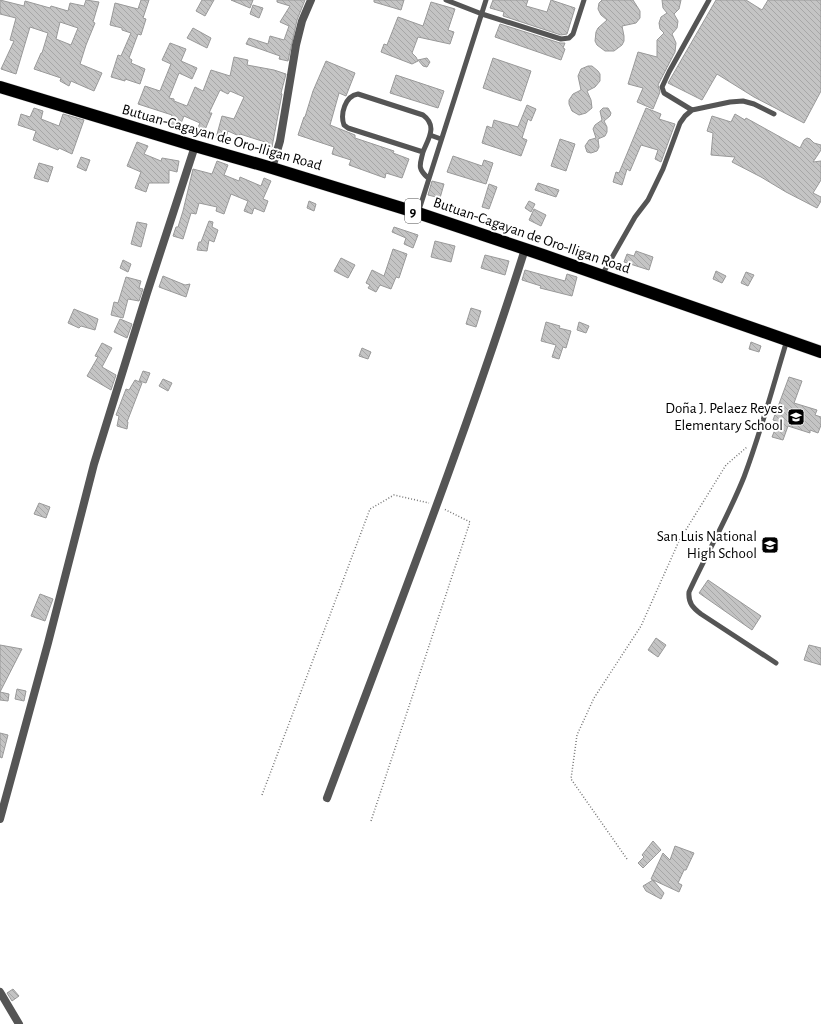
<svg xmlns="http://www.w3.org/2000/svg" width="821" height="1024" font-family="'Alegreya Sans',sans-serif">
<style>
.building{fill:url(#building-back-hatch);stroke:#999;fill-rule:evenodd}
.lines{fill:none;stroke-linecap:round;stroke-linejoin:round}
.highway-casing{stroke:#dbdbdb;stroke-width:13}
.path{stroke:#777;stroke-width:1.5;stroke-dasharray:1 2;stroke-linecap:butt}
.lane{stroke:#555;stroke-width:5}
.street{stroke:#555;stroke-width:8}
.highway{stroke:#000;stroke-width:12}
.labels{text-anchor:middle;stroke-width:4;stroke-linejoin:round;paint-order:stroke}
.shield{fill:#fff;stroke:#4c4c4c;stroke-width:1}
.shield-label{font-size:14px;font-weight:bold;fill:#000}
.street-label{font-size:15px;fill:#000;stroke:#fff}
.poi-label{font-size:15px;fill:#000;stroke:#fff;text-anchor:end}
</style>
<defs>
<pattern id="building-back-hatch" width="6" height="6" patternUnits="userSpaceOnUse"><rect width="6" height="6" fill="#c4c4c4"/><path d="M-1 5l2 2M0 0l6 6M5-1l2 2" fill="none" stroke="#a7a7a7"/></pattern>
</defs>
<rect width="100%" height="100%" fill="#fff"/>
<path class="building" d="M0,0l24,6 1,-5 25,7 1,-2 17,5 2,-8 14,3 2,-6 13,2 -6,20 2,1 -9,22 -6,19 22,9 -8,18 -23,-10 -2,5 -9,-5 1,-3 -27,-9 7,-16h1l6,-20 -18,-6 -14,47 -15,-5 13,-28 -4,-1 6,-22 -16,-4zM60,22l18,6 -7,17 -15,-6z
M141,0h8l-6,18 3,1 -5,16 -3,-1 -9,24 3,2 -1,3 14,6 -5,15 -15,-5v2l-14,-4 7,-22 3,1 10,-23 -9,-3v-2l-12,-3 5,-22 23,6z
M202,0h12l-9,16 -9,-5z
M231,0h22l-3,8z
M277,0h28l-8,20 -9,41 -9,-2 1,-3 -34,-12 3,-6 19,6 2,-8 14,4 5,-14 -9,-4 10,-16 -13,-4z
M374,0h30l-3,10 -27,-8z
M493,0h35l-2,6 21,6 4,-12 24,8 -8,26 -6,1 -58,-19 1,-4 -14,-4z
M602,0h31l7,11v7l-4,5 -14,3 2,10v5l-2,4 -8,6h-9l-8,-6 -2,-4 1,-9 2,-4 9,-8 -6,-5 -3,-6 1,-6z
M662,0h19l-2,9 -5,5 4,7 -1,7 -5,6 4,9 -1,9 -17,33 2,7 -7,17 -16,-7 6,-14 -15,-4 10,-32 19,5v-17l7,-7 -4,-4 -1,-6 2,-6 6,-4 -4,-5z
M716,0h30l16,10 6,-10h53v91l-17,32 -50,-26 -37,-23 -15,26 -34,-17z
M431,2l24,7 -7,21 6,2 -4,12 -32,-7 -6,16 4,4 2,4 -6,3 -31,-12 3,-8 3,1 11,-28 25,9z
M253,5l10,3 -4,10 -9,-4z
M500,24l60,19h5l-2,5 2,1 -4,11 -66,-23z
M193,28l18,10 -4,10 -20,-10z
M170,43l16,6 -5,12 16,7 -5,11 -13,-6 -10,25 5,1v2l13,5 8,-19 8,4 8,-21 19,6 4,-19 14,3 -1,5 27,5 12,4 -5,19 1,1 -10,53 -7,-2v-3l-25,-8 -1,2 -11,-5 -3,9 -9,-2 6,-22 12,3 10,-22 -14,-6 -2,3 -8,-4 -11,23h3l-10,24 -7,-3 5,-11 -16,-7 -5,12 -11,-4 4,-9 -34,-11 7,-18 15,5 11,-27 -9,-4z
M427,58l3,4 -3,5 -4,-1 -5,-6z
M493,58l38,13 -10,30 -38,-13z
M326,61l29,12 -9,23 -7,-3 -9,32 25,10v3l39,13 -1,2 16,6 -7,19 -16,-5 -1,5 -36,-13 2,-5 -19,-6 2,-7 -36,-12 6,-18h1l8,-26z
M588,66h4l6,5 2,3v7l-5,6 -8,4 4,9 1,8 -6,5 -7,2 -7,-4 -3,-7v-4l4,-6 8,-4 -3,-14 3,-7z
M396,75l48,16 -6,17 -48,-15z
M527,105l9,4 -5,12 -3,-2 -6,19 5,2 -6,16 -39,-13 5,-17 5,2 2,-8 24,7z
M34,108l9,3 -2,8 18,7 4,-12 21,6 -12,34 -13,-6 -1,2 -25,-10 3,-9 -18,-6 3,-11 9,3z
M603,108h5l3,5 -1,3 -6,5 3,6v5l-2,4 -7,3 1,8 -2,4 -6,2 -4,-1 -2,-6 4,-6 7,-2 -3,-9 2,-4 7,-5 -2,-9z
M646,108l15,6 -2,5 16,5 -14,38 -6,-3 3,-9 -17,-5 -11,26 -3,-2 -5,16 -9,-3 3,-10 3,1z
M735,114l10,6 1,-2 54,30 4,-8 3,-2 3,1 4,4 7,2v5l-8,12 8,-1v19l-8,13 8,4v4l-4,7 -31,-16 -25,-15 -29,-15 3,-5 -24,-2 2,-22 -6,-2 5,-15 19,6z
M560,139l15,5 -9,27 -15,-5z
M137,142l11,4 -4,8 17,7 1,-3 17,3 -2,11 -8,-2v13h-20l-3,9 -11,-4 6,-16 -14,-6z
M453,156l29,10 2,-6 9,3 -7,21 -39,-12z
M81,157l9,3 -4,11 -9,-4z
M217,161l11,4 -4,10 15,6 1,-4 21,9 3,-8 7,3 -8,18 5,2 -4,11 -10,-4 -2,6 -8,-3 4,-10 -17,-7 -7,20 -8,-3 1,-4 -18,-4 -3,11 -5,-1 -8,26 -10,-3 3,-9h2l5,-16 10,-42 19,5z
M39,163l14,4 -5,15 -14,-4z
M432,181l12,3 -4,14 -12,-3z
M538,183l21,7 -3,7 -21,-7z
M489,184l8,3 -8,22 -7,-2z
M309,201l7,3 -2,7 -7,-3z
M529,201l6,3 -4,8 -6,-4z
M534,209l12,6 -5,11 -12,-6z
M209,221l4,1 -1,5 6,3 -4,12 -5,-2 -2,11 -10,-1 2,-8h2z
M137,222l10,2 -6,23 -10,-3z
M394,227l24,8 -5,13 -9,-4 2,-6 -14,-6z
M435,241l20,5 -4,16 -20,-5z
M393,249l14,5 -8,24 -3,-1 -5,12 -11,-4 -4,7 -8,-4 2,-3 -4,-2 6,-13 12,6z
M636,251l17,6 -4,13 -25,-8 3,-8 7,2z
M485,255l24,6 -4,14 -24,-7z
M341,258l14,7 -7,13 -14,-7z
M123,260l8,4 -3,8 -8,-4z
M525,270l40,11 2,-7 10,3 -5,19 -32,-8 1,-2 -19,-6z
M716,271l10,5 -4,7 -9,-4z
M746,272l8,3 -6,11 -7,-3z
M163,276l22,9 5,-1 -4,13 -27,-10z
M126,277l15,4 -2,7 4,1 -4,12 -11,-2 -5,19 -12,-3 3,-13 4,1z
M471,308l10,3 -5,16 -10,-3z
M74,309l24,10 -3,11 -14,-4 -2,2 -11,-5z
M120,319l12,5 -5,14 -13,-6z
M546,322l14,4 -1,2 12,3 -5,17 -3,-1 -4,12 -7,-2 4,-12 -15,-4z
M579,322l10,4 -3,7 -9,-3z
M751,342l10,4 -2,6 -10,-3z
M102,343l10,5 -10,19 14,8 -5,15 -24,-14 11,-19 -3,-1z
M362,348l9,4 -3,7 -9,-3z
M143,371l7,2 -4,10 -7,-2z
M789,377l13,4 -8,22 23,7 -2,5 6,2v8l-3,8 -8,-3v3l-22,-7 -5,14 -11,-3 6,-15 -5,-2z
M163,379l9,4 -4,8 -9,-5z
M135,380l7,3 -15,39h1l-1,7 -10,-3 2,-10 -3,-1 10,-26 3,1z
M39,503l11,4 -4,11 -12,-4z
M708,580l53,36 -9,14 -53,-37z
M40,594l13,5 -8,22 -14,-5z
M656,638l10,7 -8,12 -10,-7z
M0,645l22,4 -22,43 9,2 -1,7 -8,-1z
M809,645l12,3v17l-17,-5z
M17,689l9,2 -2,10 -9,-2z
M0,733l8,2 -6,23 -2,-1z
M653,841l8,9 -18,18 -5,-5 6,-6 -2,-2z
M675,846l19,7 -8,17h-2l-6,13 4,2 -3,7 -28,-13 12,-26 7,7z
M653,880l11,13 -3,6 -15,-8 -3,-5z
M13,989l6,7 -7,5 -5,-8z"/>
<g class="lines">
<g class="highway-casing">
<path id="highway" d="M0,87l195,59 77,22 146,45 125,42 278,97"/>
</g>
<path class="path" d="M262,795l108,-286 24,-14 35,8
M371,821l99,-299 -26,-13
M627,859l-56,-80 6,-44 17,-37 47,-72 38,-85 47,-76 21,-18"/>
<path class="lane" d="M446,0l36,14 79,25 8,-1 4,-4 11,-34
M358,94l65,21c15,11 5,24 0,37l-75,-24 -4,-3c-4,-11 1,-29 14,-31z
M692,110l-28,-17 -2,-6 7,-15 40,-72
M430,135l11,4
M423,152c-3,13 -6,16 5,26
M418,213l68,-213
M602,275l33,-58 13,-17 15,-31 17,-46 5,-7 7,-6 38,-8 13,-1 11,3 20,10
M776,663l-75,-49c-8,-6 -13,-11 -12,-22 18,-39 39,-75 55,-115 17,-45 29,-91 43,-137"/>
<path class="street" d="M272,168l8,-27 16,-96 6,-24 9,-21
M327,798c68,-182 139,-363 198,-549
M0,819l48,-176 46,-179 53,-171 48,-147
M0,992l19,32"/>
<use href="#highway" class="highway"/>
</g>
<defs>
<g id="school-square" transform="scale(0.9)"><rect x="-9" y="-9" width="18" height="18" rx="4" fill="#000" stroke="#fff"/><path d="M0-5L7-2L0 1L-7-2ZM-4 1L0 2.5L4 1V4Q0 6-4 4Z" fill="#fff"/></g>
</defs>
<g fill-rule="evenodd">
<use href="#school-square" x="796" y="417"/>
<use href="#school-square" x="770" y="545"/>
</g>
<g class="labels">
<rect class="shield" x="405" y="199" width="16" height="24" rx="3"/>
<g class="shield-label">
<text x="413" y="216">9</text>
</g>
<g class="street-label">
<text transform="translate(222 137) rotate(16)" y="5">Butuan-Cagayan de Oro-Iligan Road</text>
<text transform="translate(532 235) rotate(19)" y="5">Butuan-Cagayan de Oro-Iligan Road</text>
</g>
<g class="poi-label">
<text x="783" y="413">Doña J. Pelaez Reyes<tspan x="783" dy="17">Elementary School</tspan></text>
<text x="757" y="541">San Luis National<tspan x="757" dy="17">High School</tspan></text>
</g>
</g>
</svg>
